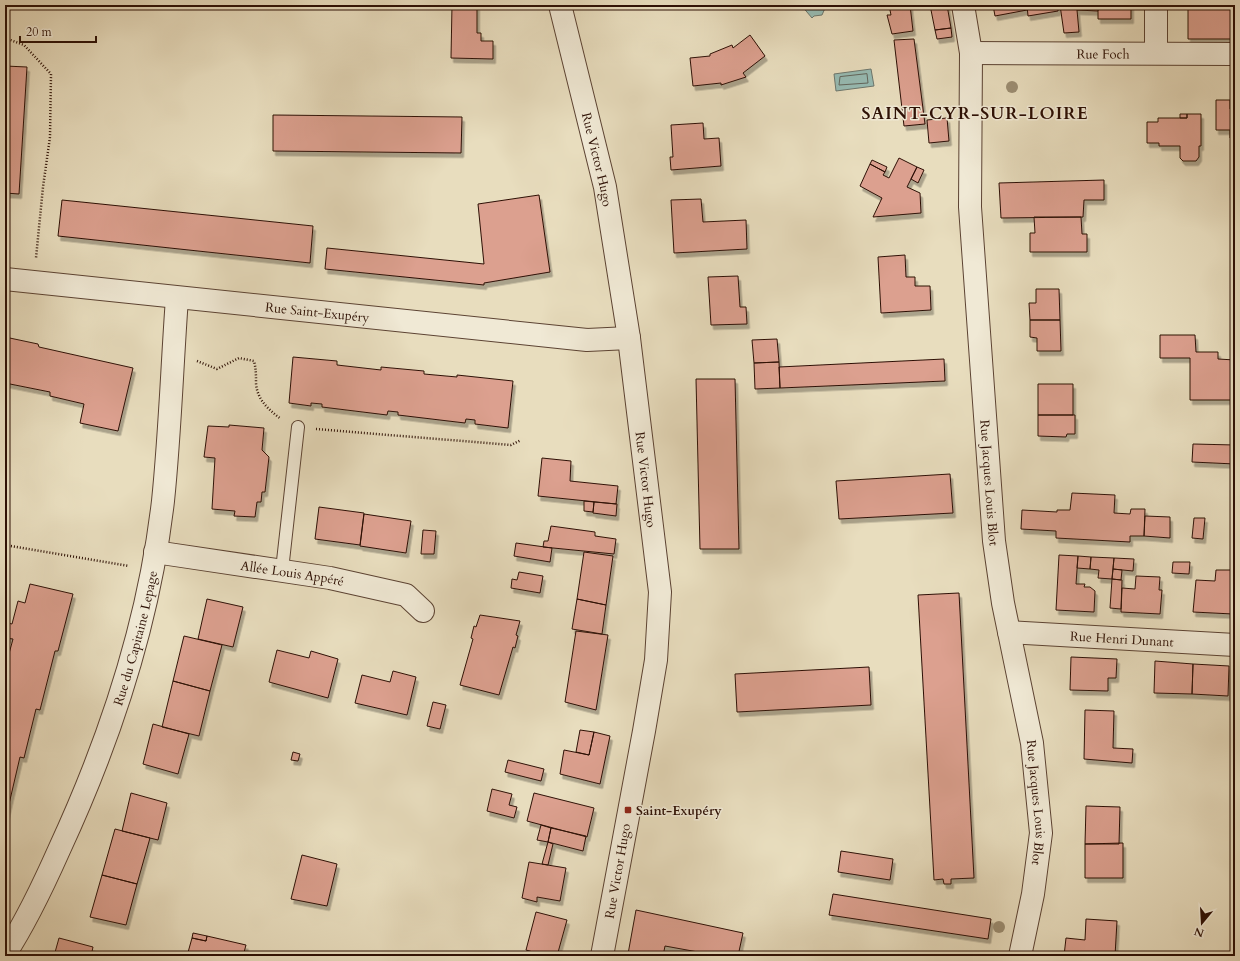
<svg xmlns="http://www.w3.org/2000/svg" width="1240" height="961" font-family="Cardo,serif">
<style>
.water{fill:#97bbb3;stroke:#6d776d}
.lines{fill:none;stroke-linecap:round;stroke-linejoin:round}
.shore{stroke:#62665c;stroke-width:1}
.building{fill:#dca08f;stroke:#2d1005;filter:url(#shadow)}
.service-casing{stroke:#5c4333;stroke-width:14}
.minor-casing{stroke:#5c4333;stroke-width:24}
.path{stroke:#2d1005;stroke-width:2.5;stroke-dasharray:1 2;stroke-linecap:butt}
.service{stroke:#f0e9d5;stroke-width:12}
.minor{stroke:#f0e9d5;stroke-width:22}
.tree{fill:#9c8e73}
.poi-dot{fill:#8f2418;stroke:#f0e9d5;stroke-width:1.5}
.labels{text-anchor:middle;stroke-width:3;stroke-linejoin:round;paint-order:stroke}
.street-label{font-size:13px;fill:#2d1005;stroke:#f0e9d5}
.poi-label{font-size:13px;font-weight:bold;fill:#2d1005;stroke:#f0e9d5;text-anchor:start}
.district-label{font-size:17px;font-weight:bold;letter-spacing:1px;fill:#2d1005;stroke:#f0e9d5}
</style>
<defs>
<filter id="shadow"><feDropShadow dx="2.5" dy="4.5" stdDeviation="0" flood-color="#0004"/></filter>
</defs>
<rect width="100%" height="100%" fill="#e8ddbe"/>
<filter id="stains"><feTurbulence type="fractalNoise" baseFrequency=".005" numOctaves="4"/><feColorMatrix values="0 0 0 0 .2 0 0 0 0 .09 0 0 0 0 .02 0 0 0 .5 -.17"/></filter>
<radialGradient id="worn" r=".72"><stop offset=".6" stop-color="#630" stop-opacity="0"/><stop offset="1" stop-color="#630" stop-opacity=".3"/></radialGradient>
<path class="water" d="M801,5h24l1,1 -4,9 -8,1 -2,2z
M871,69l3,17 -38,5 -2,-17z"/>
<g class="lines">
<path class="shore" d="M867,74l1,9 -29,2 1,-8z"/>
</g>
<path class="building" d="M452,5l25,1v27h4v8h12v18l-42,-1z
M889,5h21l3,26 -21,3 -5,-19h4z
M930,5h17l4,23 -16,2z
M993,5h34v5l-32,6z
M1027,5h31v6l-30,5z
M1060,5h38v6l-21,-1 2,22 -15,1z
M1098,5h33v14h-33z
M1188,5h44v34h-44z
M951,28l1,9 -15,2 -2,-9z
M750,35l15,21 -22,17 3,4 -25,8v-2l-28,3 -3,-28 20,-2v-2l22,-9 1,3z
M914,39l11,85 -21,2 -10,-86z
M5,66l22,1 -8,127 -14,-1z
M1216,100h14v9h5v29h-5v-8h-14z
M1180,114h7v4h-7z
M1187,114h14v32h-2v11l-3,4h-13l-3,-3v-12h-21v-3h-12v-21h11v-4h29z
M273,115l189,2 -1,36 -188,-2z
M947,118l2,23 -20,2 -2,-23z
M703,123l1,16 15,-1 2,28 -50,4 -1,-13h3l-2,-32z
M899,158l18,9 -10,20 13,6 1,20 -48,4 9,-19 -22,-12 10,-22 15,8 -2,3 6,3z
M872,160l15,7 -2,5 -15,-8z
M917,167l7,3 -6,13 -7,-4z
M1104,180v20h-20l-1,17 -82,1 -2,-35z
M539,195l11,77 -66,11v2l-159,-16 2,-21 157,16 -6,-60z
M701,199l2,23 43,-2 1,29 -73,4 -3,-53z
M62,200l251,26 -3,37 -252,-27z
M1034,217h47l1,17h5v18h-57v-19h5z
M905,255l1,22h9v9h15l1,24 -50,3 -3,-56z
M738,276l2,31h6l1,17 -36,1 -3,-48z
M1036,289h23l1,31h-30l-1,-17h7z
M1030,320h30l1,31h-24v-13l-7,-1z
M1160,335h35l1,17h22v7l17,1v40h-45v-42h-30z
M5,337l33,7 1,3 94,21 -15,63 -38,-8 4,-19 -34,-8v-4l-45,-9z
M777,339l2,23 -25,1 -2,-23z
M293,357l44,4v4l44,5v-3l43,4v3l33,3v-2l56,6 -5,47 -33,-4v-4l-9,-1 -1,4 -67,-8v-3l-10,-1 -1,4 -65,-8v-3l-11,-1v3l-22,-3z
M944,359l1,22 -165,7 -1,-21z
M779,362l1,26 -25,1 -1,-26z
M696,379h39l4,170h-39z
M1038,384h35v31h-35z
M1038,415h37v19h-8l-1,3 -28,-1z
M229,425l35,3 -2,22 7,7 -4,35h-3l-1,10h-4l-2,15 -21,-1 1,-5 -23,-2 3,-51 -11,-1 4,-31 21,1z
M1193,444l42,1v19l-43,-2z
M542,458l29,3 -1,20 48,5 -2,18 -78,-8z
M950,474l3,39 -114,6 -3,-38z
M1072,493l43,2 -1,18 16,1 1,-5h14l-1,27h-14v6l-74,-4v-7l-35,-2 1,-19 35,2v-2h13z
M584,501l10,1 -1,10 -9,-1z
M594,502l23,2 -1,12 -23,-3z
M319,507l45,6 -4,32 -45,-6z
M364,514l47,7 -5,32 -46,-7z
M1145,516l25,1v21l-26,-2z
M1194,518h11l-2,21 -11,-1z
M551,526l44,6v4l21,3 -2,15 -71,-7 1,-6h4z
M423,530l13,1 -2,23h-13z
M516,543l36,5 -2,14 -36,-6z
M584,552l29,4 -7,49 -29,-6z
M1059,555l19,1 -2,28h9l-1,3h6l5,4 -1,21 -38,-2z
M1078,556l13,1 -1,12 -13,-1z
M1091,557l23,1 -2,21 -14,-1 1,-8 -9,-1z
M1114,558l20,1 -1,12 -20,-2z
M1173,562h17l-1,12 -17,-1z
M1113,569l9,1 -1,10 -9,-1z
M1216,570h19l-2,44 -40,-2 3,-32 19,1z
M519,572l24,4 -3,17 -29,-5 1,-9 5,1z
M1136,576l24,1 -1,13h3l-2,24 -39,-2 1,-24 13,1z
M1112,579l10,1 -1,29 -11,-1z
M1235,580v35l-2,-1z
M30,584l43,10 -15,57h-3l-15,59 -4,-1 -12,49 -4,-1 -14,60 -1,-156h2l6,-22 -8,-1v-5l3,-10 4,1 6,-23 7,2z
M959,593l15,285 -23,1v5h-7l-1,-5 -9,1 -16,-285z
M207,599l36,8 -10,40 -35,-8z
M577,599l29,6 -4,29 -30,-5z
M480,615l40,6 -4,14 2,1 -3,12 -2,-1 -14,48 -39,-10 13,-46 -2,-1 3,-12 2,1z
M576,631l32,4 -12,75 -31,-8z
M184,636l38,9 -12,46 -37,-10z
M277,650l32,8 2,-7 27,8 -10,39 -59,-16z
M1071,657l46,2 -1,19h-8v13l-38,-1z
M1155,661l38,3 -1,30 -38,-1z
M1193,664l36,2 -1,30 -36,-2z
M869,667l2,38 -134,7 -2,-38z
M393,671l23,6 -9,38 -52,-12 7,-28 28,7z
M173,681l37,10 -11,45 -37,-9z
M433,702l13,3 -6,24 -13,-3z
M1085,710l29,1 -1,37 20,1 -1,14 -48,-4z
M153,724l36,10 -11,40 -35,-10z
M580,730l14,2 -5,23 -13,-3z
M594,732l16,4 -10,48 -40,-10 4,-24 25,5z
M293,752l7,2 -2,7 -7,-1z
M508,760l36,9 -3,12 -36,-9z
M492,789l20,5 -3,11 8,2 -3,11 -27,-7z
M131,793l36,10 -9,37 -36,-9z
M534,793l60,15 -7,29 -60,-16z
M1086,806l34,1 -1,37h-34z
M541,825l10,3 -3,14 -11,-2z
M551,828l35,8 -3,15 -35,-9z
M115,829l35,9 -13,46 -35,-9z
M548,842l5,2 -5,21 -6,-1z
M1123,843v35h-38v-34z
M841,851l52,8 -3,21 -52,-8z
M302,855l35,9 -10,42 -36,-7z
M529,862l37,6 -6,33 -23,-4v5l-15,-4z
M102,875l35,9 -11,41 -36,-8z
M833,894l158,25 -3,20 -159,-24z
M636,910l107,23 -5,23h-41l1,-4 -33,-6 -2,10 -35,-2z
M536,912l31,8 -10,36h-10l-21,-6z
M1086,919l31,2 -2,35h-51l2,-18 19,2z
M193,933l14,3 -1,5 -14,-3z
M207,936l39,9 -3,11h-56l5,-18 14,3z
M59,938l34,9 -2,9h-37z"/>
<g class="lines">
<g class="service-casing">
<path id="service" d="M282,570l16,-143"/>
</g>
<g class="minor-casing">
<g id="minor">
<path id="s1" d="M560,5l45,182 24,151 31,254 -4,68 -12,71 -42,225"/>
<path id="s2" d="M963,5l8,48 -1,154 24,334 9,62 29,140 9,90 -8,61 -13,62"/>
<path id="s3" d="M971,53l264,1"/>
<path d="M1156,53v-48"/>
<path id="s4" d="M5,279l582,61 42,-2"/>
<path id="s5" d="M155,552l175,26 76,17 17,16"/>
<path id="s6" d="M1009,632l226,13"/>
<path id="s7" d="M5,954c21,-32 38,-68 54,-104 51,-110 90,-227 104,-349 7,-67 9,-135 14,-203"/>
</g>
</g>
<path class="path" d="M5,38l19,7 27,29 -1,63 -7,50 -7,71
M197,361l20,8 22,-11 15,3c2,8 2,13 2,22 1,17 13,27 25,36
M316,429l195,16 10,-5
M5,545l124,21"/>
<use href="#service" class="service"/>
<use href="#minor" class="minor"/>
</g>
<g class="tree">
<circle cx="1012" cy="87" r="6"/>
<circle cx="999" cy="927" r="6"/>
</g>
<rect class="poi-dot" x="624" y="806" width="8" height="8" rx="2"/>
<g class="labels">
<g class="street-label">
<text dy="5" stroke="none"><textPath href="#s3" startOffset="132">Rue Foch</textPath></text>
<text dy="5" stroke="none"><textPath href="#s1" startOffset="159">Rue Victor Hugo</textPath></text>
<text dy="5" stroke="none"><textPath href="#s4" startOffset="314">Rue Saint-Exupéry</textPath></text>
<text dy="5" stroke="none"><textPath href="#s1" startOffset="483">Rue Victor Hugo</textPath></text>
<text dy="5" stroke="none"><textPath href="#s2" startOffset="479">Rue Jacques Louis Blot</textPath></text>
<text dy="5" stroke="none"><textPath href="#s5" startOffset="139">Allée Louis Appéré</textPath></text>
<text dy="5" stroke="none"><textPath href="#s7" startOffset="343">Rue du Capitaine Lepage</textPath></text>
<text dy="5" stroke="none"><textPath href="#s6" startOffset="113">Rue Henri Dunant</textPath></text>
<text dy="5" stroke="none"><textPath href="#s2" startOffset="803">Rue Jacques Louis Blot</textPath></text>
<text transform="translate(617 871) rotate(-80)" y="5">Rue Victor Hugo</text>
</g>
<g class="poi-label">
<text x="636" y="815">Saint-Exupéry</text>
</g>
<g class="district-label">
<text x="975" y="119">SAINT-CYR-SUR-LOIRE</text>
</g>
</g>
<rect width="1240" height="961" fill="none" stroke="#e8ddbe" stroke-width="20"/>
<rect x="6" y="6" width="1228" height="949" fill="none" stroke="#2d1005" stroke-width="2"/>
<rect x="10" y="10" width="1220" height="941" fill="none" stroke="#2d1005"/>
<g transform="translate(1202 923) rotate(198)" stroke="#f0e9d5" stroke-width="3" paint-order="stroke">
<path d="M0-3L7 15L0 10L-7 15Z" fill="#2d1005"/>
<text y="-6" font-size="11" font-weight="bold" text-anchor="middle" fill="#2d1005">N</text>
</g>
<path d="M20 36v6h76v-6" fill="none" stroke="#2d1005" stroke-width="2"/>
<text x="26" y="36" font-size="12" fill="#2d1005" stroke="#f0e9d5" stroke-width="3" paint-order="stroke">20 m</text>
<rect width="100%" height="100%" filter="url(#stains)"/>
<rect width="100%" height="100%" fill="url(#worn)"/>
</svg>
